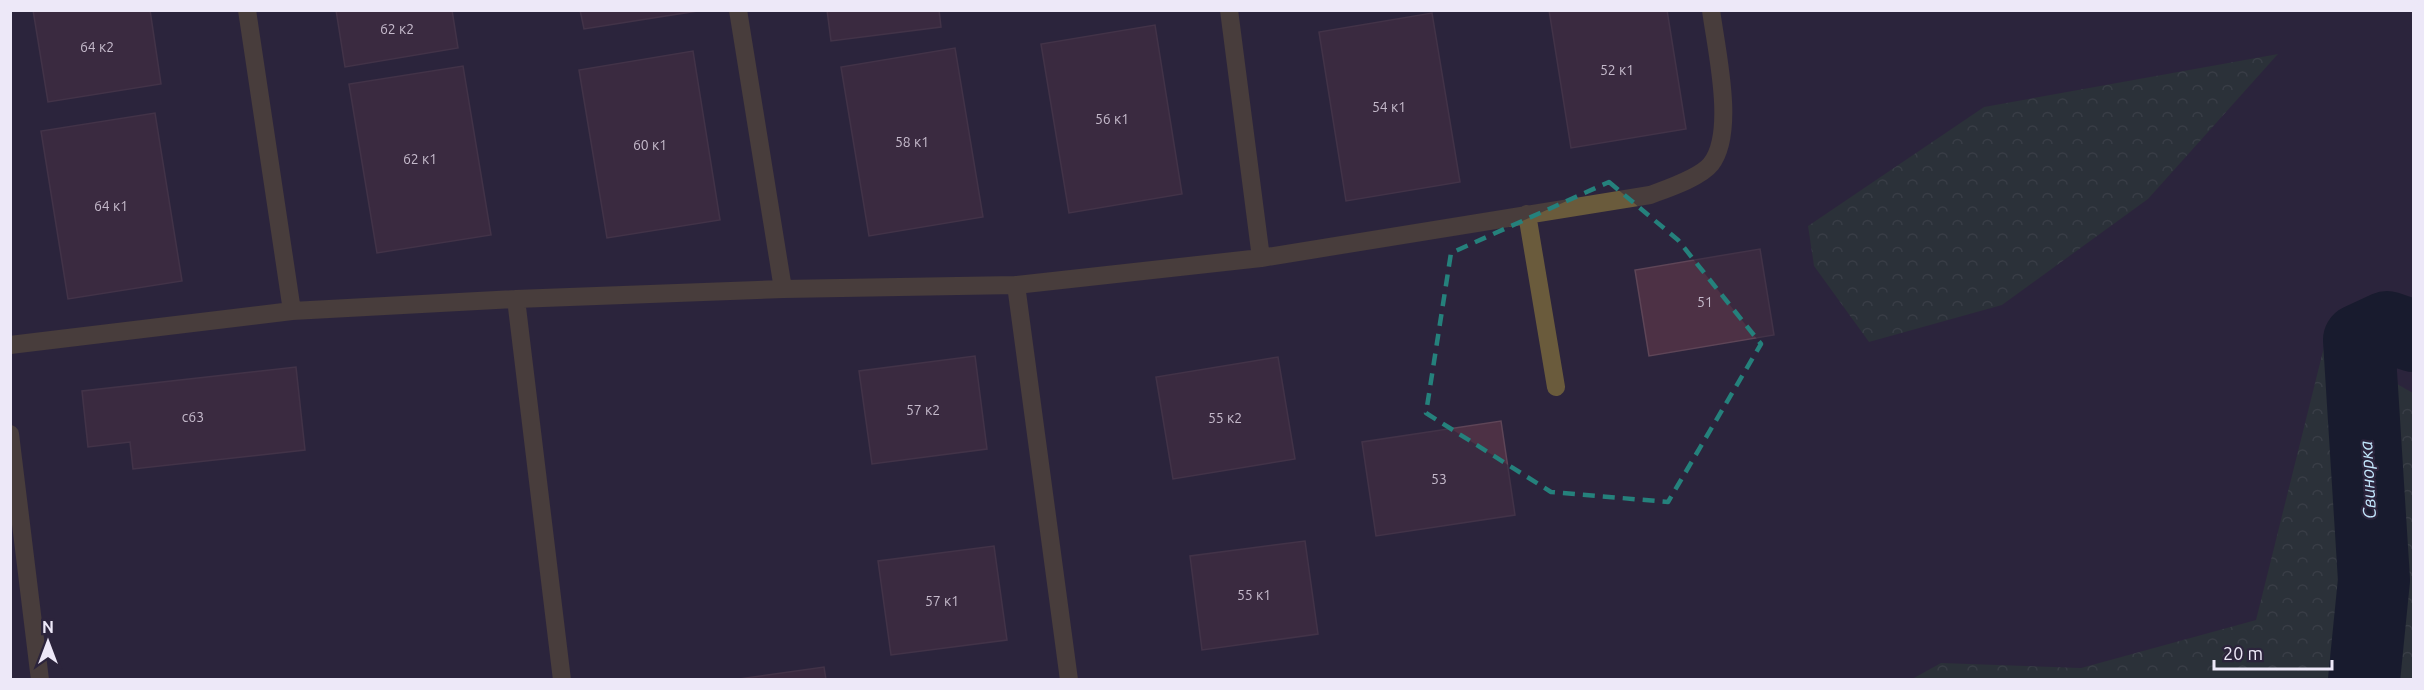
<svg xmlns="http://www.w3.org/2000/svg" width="2424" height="690" font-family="Ubuntu,sans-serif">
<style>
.forest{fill:url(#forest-crowns)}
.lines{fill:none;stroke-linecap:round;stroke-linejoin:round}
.river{stroke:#00111d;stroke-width:72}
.building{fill:#4d3145;stroke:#5e4557;stroke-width:1.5}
.street{stroke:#6a5b3c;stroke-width:18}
.marked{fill:none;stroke:#25817c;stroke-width:4.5;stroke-dasharray:12 8;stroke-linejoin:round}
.labels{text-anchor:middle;stroke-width:4.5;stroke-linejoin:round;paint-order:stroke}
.number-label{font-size:14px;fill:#c5bacb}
.water-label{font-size:18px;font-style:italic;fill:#c2e6fc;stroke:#2c243c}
</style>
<defs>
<pattern id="forest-crowns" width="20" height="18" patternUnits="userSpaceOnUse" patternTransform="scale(1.5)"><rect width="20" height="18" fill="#2a4035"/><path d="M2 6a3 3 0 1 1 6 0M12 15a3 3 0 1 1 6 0" fill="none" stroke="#495c53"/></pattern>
</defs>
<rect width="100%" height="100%" fill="#2c243c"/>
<path class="forest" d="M2278,54l-130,145 -146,106 -133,37 -55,-76 -6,-40 176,-119z
M2325,343l88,50v286h-501l29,-16 140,5 175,-48z"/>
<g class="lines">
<path class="river" d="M2364,680l10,-100 -15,-240 28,-13 27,9"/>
</g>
<path class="building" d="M33,10h117l11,74 -113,18z
M336,10h116l6,38 -113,19z
M580,10h117v1l-113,18z
M827,10h112l2,17 -110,14z
M1549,10h118l19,119 -115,19z
M1432,13l28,169 -114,19 -27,-169z
M1155,25l27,169 -113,19 -28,-169z
M955,48l28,169 -114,19 -28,-169z
M693,51l27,169 -113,18 -28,-168z
M463,66l28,169 -114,18 -28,-169z
M155,113l27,168 -114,18 -27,-168z
M1760,249l14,86 -125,21 -14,-86z
M975,356l12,93 -115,15 -13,-93z
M1278,357l17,102 -122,20 -17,-102z
M296,367l9,83 -172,19 -3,-27 -42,5 -6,-56z
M1501,421l14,94 -139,21 -14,-94z
M1305,541l13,93 -116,16 -12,-94z
M994,546l13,94 -116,15 -13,-94z
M824,667l2,13h-94z"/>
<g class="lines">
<path class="street" d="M247,10l45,301
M738,10l45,279
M1229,10l32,248
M1527,214l29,173
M1016,285l53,395
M516,299l46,381
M10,345l282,-34 224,-12 267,-10 233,-4 245,-27 389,-63c16,-6 50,-17 61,-31 25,-32 5,-115 0,-154
M10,434l30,246"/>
</g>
<path d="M0 0H2424V690H0ZM1609,182l69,58 83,104 -93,158 -117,-10 -125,-79 25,-160z" fill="#2c243c" fill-opacity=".55" fill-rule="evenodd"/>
<path class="marked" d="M1609,182l69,58 83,104 -93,158 -117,-10 -125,-79 25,-160z"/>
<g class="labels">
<g class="number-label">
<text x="397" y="34">62 к2</text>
<text x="97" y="52">64 к2</text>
<text x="1617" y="75">52 к1</text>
<text x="1389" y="112">54 к1</text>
<text x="1112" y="124">56 к1</text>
<text x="912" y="147">58 к1</text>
<text x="650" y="150">60 к1</text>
<text x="420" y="164">62 к1</text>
<text x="111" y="211">64 к1</text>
<text x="1705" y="307">51</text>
<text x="923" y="415">57 к2</text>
<text x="193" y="422">с63</text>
<text x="1225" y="423">55 к2</text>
<text x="1439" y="484">53</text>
<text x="1254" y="600">55 к1</text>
<text x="942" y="606">57 к1</text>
</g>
<g class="water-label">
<text transform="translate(2368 480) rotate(-93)" y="6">Свинорка</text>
</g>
</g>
<rect width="2424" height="690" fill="none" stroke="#ede8f8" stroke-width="24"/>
<g transform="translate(48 642)" stroke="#2c243c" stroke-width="4.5" paint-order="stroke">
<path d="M0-4.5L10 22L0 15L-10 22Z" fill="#ede8f8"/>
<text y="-9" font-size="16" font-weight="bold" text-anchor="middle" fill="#ede8f8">N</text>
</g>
<path d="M2214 660v9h118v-9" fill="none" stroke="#ede8f8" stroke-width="3"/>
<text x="2223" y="660" font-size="18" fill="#ede8f8" stroke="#2c243c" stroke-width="4.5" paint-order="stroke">20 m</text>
</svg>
